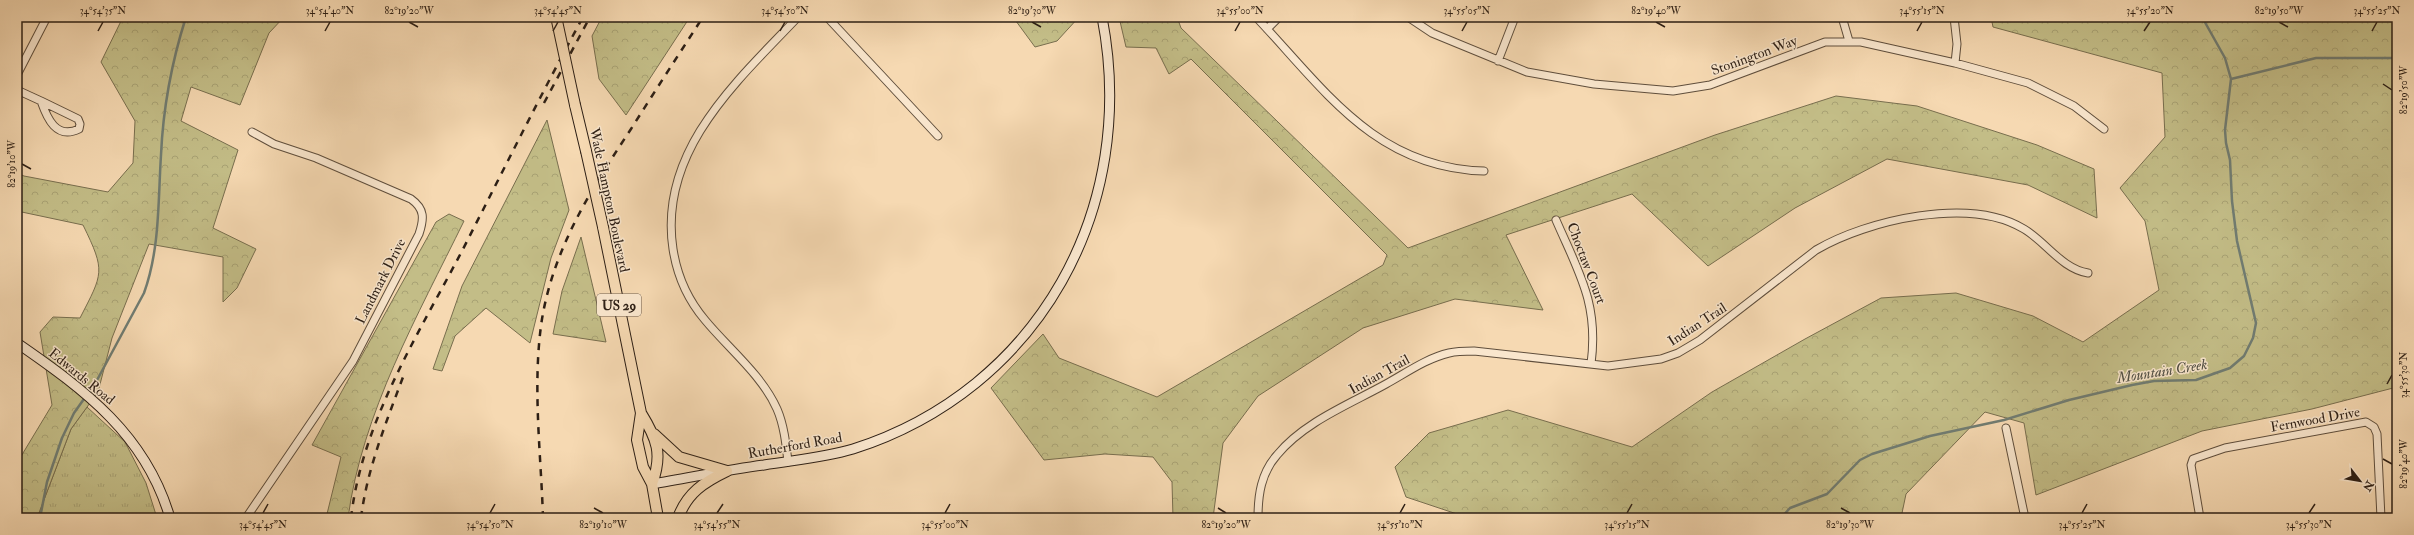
<svg xmlns="http://www.w3.org/2000/svg" width="2414" height="535" font-family="'IM FELL Double Pica',serif">
<style>
.grass{fill:url(#grass-tufts);stroke:#786e4e}
.forest{fill:url(#forest-crowns);stroke:#786e4e}
.lines{fill:none;stroke-linecap:round;stroke-linejoin:round}
.stream{stroke:#707c72;stroke-width:2.5}
.street-casing{stroke:#5f4e3c;stroke-width:9}
.secondary-casing{stroke:#2d1f15;stroke-width:11}
.primary-casing{stroke:#2d1f15;stroke-width:12}
.street{stroke:#f9e6cd;stroke-width:7}
.secondary{stroke:#f9e6cd;stroke-width:9}
.primary{stroke:#f6d9b2;stroke-width:10}
.rail{stroke:#2d1f15;stroke-width:2.5;stroke-dasharray:7 7;stroke-linecap:butt}
.primary-bridge-casing{stroke:#2d1f15;stroke-width:12;stroke-linecap:butt}
.primary-bridge{stroke:#f6d9b2;stroke-width:10}
.ticks{fill:none;stroke:#2d1f15;stroke-width:1.5}
.labels{text-anchor:middle;stroke-width:3;stroke-linejoin:round;paint-order:stroke}
.shield{fill:#f9e6cd;stroke:#6a5b4c;stroke-width:1}
.shield-label{font-size:13px;font-weight:bold;fill:#2d1f15}
.street-label{font-size:14px;fill:#2d1f15;stroke:#f9e6cd}
.water-label{font-size:15px;font-style:italic;fill:#4f4e44;stroke:#f9e6cd}
.neatline{fill:none;stroke:#2d1f15;stroke-width:1.5}
.ticks-label{font-size:10px;text-anchor:middle;fill:#2d1f15}
</style>
<defs>
<pattern id="grass-tufts" width="24" height="20" patternUnits="userSpaceOnUse"><rect width="24" height="20" fill="#c3bd87"/><path d="M3 7l-1-3M5 7V3M7 7l1-3M15 17l-1-3M17 17v-4M19 17l1-3" fill="none" stroke="#a8a274"/></pattern>
<pattern id="forest-crowns" width="20" height="18" patternUnits="userSpaceOnUse"><rect width="20" height="18" fill="#c3bd87"/><path d="M2 6a3 3 0 1 1 6 0M12 15a3 3 0 1 1 6 0" fill="none" stroke="#a8a274"/></pattern>
</defs>
<rect width="100%" height="100%" fill="#f6d9b2"/>
<filter id="stains"><feTurbulence type="fractalNoise" baseFrequency=".005" numOctaves="4"/><feColorMatrix values="0 0 0 0 .2 0 0 0 0 .09 0 0 0 0 .02 0 0 0 .5 -.17"/></filter>
<radialGradient id="worn" r=".72"><stop offset=".6" stop-color="#630" stop-opacity="0"/><stop offset="1" stop-color="#630" stop-opacity=".3"/></radialGradient>
<path class="grass" d="M87,407l38,35 21,41 11,35h-120l34,-89z"/>
<path class="forest" d="M123,17h161l-15,16 -29,72 -49,-18 -10,34 57,29 -25,78 43,21 -19,39 -14,14v-45l-74,-13 -37,94 -14,54 -27,37 -34,89h-20v-55l35,-58 -12,-73 13,-15 27,1c23,-45 26,-46 3,-93l-66,-14v-38l7,3 84,16 25,-29 2,-42 -34,-59z
M602,17h88l-64,98 -27,-36 -7,-43z
M1013,17h66l-22,24 -22,6z
M1119,17h58l4,11 227,220 307,-113 121,-39 81,10 120,39 57,24 3,49 -69,-33 -141,-26 -92,49 -87,58 -76,-72 -126,41 37,75 -88,-11 -92,29 -105,68 -35,47 -10,75h-40l-1,-36 -19,-25 -48,-3 -61,6 -53,-72 52,-54 16,24 98,39 226,-132 4,-10 -196,-196 -22,15 -13,-26 -30,-1z
M1991,17h406v370l-85,22 -110,22 -166,64 -12,-72 -39,-11 -79,82 -5,24h-432l-63,-21 -11,-30 34,-34 79,-23 124,37 80,-55 93,-53 76,-41 75,-5 77,23 50,26 76,-52 -14,-69 -25,-33 45,-51 -3,-64 -169,-46z
M547,120l22,90 -18,48 -21,85 -44,-35 -31,28 -13,35 -9,-2 29,-83z
M449,214l15,7c-46,94 -102,192 -116,297h-22l15,-61 -29,-12 124,-223z
M581,237l25,105 -53,-8 9,-43z"/>
<g class="lines">
<path class="stream" d="M2231,79l85,-21h81
M40,518l7,-36 15,-44 12,-25 22,-31 48,-89c16,-44 14,-92 17,-138 2,-46 11,-94 25,-138
M1781,518l9,-10 37,-14 33,-34 12,-6 58,-18 74,-16 65,-20 63,-15 22,-4 42,-1 34,-12 14,-12 9,-18 3,-15 -19,-82 -5,-40 -2,-41 -4,-17 -1,-13 6,-51 -6,-21 -23,-41"/>
<g class="street-casing">
<path id="street" d="M827,17l111,119
M1256,17c68,72 119,151 228,154
M1408,17l24,16 95,39 67,12 79,7 37,-6 115,-43h36l94,21 73,20 46,23 30,23
M1842,17l7,24
M1954,17l3,27 -2,19
M1267,29l12,-12
M1498,61l17,-44
M17,75l30,-58
M17,90l24,11
M41,101l37,18 2,5 -1,5c-23,11 -32,-11 -38,-28z
M1556,220c23,53 43,84 35,144
M2006,428l19,90
M788,462c-2,-18 -4,-37 -11,-53 -15,-34 -49,-61 -72,-89 -17,-20 -28,-45 -32,-71 -15,-98 64,-168 125,-232
M246,518l107,-157 66,-127c5,-15 6,-25 -8,-35l-95,-41 -42,-14 -22,-12
M1258,518c0,-23 3,-45 19,-63 27,-33 73,-51 109,-71 20,-11 41,-26 63,-31 8,-2 16,-2 25,-2l134,15 53,-7 17,-6 22,-13 116,-90c51,-30 154,-54 208,-21 22,13 38,40 64,44
M2200,518l-9,-53 2,-6 32,-11 141,-26 8,5 3,7 4,84"/>
</g>
<g class="secondary-casing">
<path id="secondary" d="M17,343c68,47 129,92 153,175
M652,484c37,-6 74,-14 112,-19 30,-5 59,-7 89,-16 187,-60 286,-242 249,-432"/>
</g>
<g class="primary-casing">
<path id="primary" d="M575,105l11,46
M603,227l38,186 -4,27 6,27 9,17 6,34
M641,413c16,26 22,41 11,71
M654,434l25,23 48,14
M678,518c9,-25 26,-36 49,-47"/>
</g>
<use href="#street" class="street"/>
<use href="#secondary" class="secondary"/>
<use href="#primary" class="primary"/>
<path class="rail" d="M544,103l46,-86
M351,518c11,-96 67,-183 111,-267 40,-78 79,-157 121,-234
M361,518c6,-49 25,-95 42,-141
M543,518c-2,-65 -11,-134 -1,-199 12,-72 50,-131 89,-190 24,-38 48,-75 72,-112"/>
<g class="primary-bridge-casing">
<path id="primary-bridge" d="M557,21l18,84
M586,151l17,76"/>
</g>
<use href="#primary-bridge" class="primary-bridge"/>
</g>
<path class="ticks" d="M409,22l9,5M1032,22l9,5M1656,22l9,5M2279,22l9,5M98,31l5,-9M325,31l5,-9M553,31l5,-9M780,31l5,-9M1235,31l5,-9M1462,31l5,-9M1917,31l5,-9M2144,31l6,-9M2372,31l5,-9M2383,84l9,6M22,164l9,5M2387,384l5,-9M2383,459l9,5M594,508l9,5M1218,508l8,5M1841,508l9,5M263,513l5,-9M490,513l5,-9M717,513l6,-9M945,513l5,-9M1400,513l5,-9M1627,513l5,-9M2082,513l5,-9M2309,513l6,-9"/>
<g class="labels">
<rect class="shield" x="597" y="294" width="44" height="22" rx="3"/>
<g class="shield-label">
<text x="619" y="310">US 29</text>
</g>
<g class="street-label">
<text transform="translate(1754 55) rotate(-20)" y="5">Stonington Way</text>
<text transform="translate(610 200) rotate(78)" y="5">Wade Hampton Boulevard</text>
<text transform="translate(1587 263) rotate(69)" y="5">Choctaw Court</text>
<text transform="translate(380 281) rotate(-63)" y="5">Landmark Drive</text>
<text transform="translate(1697 324) rotate(-33)" y="5">Indian Trail</text>
<text transform="translate(1379 374) rotate(-29)" y="5">Indian Trail</text>
<text transform="translate(82 376) rotate(39)" y="5">Edwards Road</text>
<text transform="translate(2315 419) rotate(-10)" y="5">Fernwood Drive</text>
<text transform="translate(795 445) rotate(-10)" y="5">Rutherford Road</text>
</g>
<g class="water-label">
<text transform="translate(2162 371) rotate(-9)" y="5">Mountain Creek</text>
</g>
</g>
<rect width="2414" height="535" fill="none" stroke="#f6d9b2" stroke-width="44"/>
<g transform="translate(2360 481) rotate(121)" stroke="#f9e6cd" stroke-width="3" paint-order="stroke">
<path d="M0-3L7 15L0 10L-7 15Z" fill="#2d1f15"/>
<text y="-6" font-size="11" font-weight="bold" text-anchor="middle" fill="#2d1f15">N</text>
</g>
<rect x="22" y="22" width="2370" height="491" class="neatline"/>
<g class="ticks-label">
<text x="103" y="14">34°54'35"N</text>
<text x="330" y="14">34°54'40"N</text>
<text x="409" y="14">82°19'20"W</text>
<text x="558" y="14">34°54'45"N</text>
<text x="785" y="14">34°54'50"N</text>
<text x="1032" y="14">82°19'30"W</text>
<text x="1240" y="14">34°55'00"N</text>
<text x="1467" y="14">34°55'05"N</text>
<text x="1656" y="14">82°19'40"W</text>
<text x="1922" y="14">34°55'15"N</text>
<text x="2150" y="14">34°55'20"N</text>
<text x="2279" y="14">82°19'50"W</text>
<text x="2377" y="14">34°55'25"N</text>
<text transform="translate(2403 90) rotate(-90)" y="4">82°19'50"W</text>
<text transform="translate(11 164) rotate(-90)" y="4">82°19'10"W</text>
<text transform="translate(2403 375) rotate(-90)" y="4">34°55'30"N</text>
<text transform="translate(2403 464) rotate(-90)" y="4">82°19'40"W</text>
<text x="263" y="528">34°54'45"N</text>
<text x="490" y="528">34°54'50"N</text>
<text x="603" y="528">82°19'10"W</text>
<text x="717" y="528">34°54'55"N</text>
<text x="945" y="528">34°55'00"N</text>
<text x="1226" y="528">82°19'20"W</text>
<text x="1400" y="528">34°55'10"N</text>
<text x="1627" y="528">34°55'15"N</text>
<text x="1850" y="528">82°19'30"W</text>
<text x="2082" y="528">34°55'25"N</text>
<text x="2309" y="528">34°55'30"N</text>
</g>
<rect width="100%" height="100%" filter="url(#stains)"/>
<rect width="100%" height="100%" fill="url(#worn)"/>
</svg>
